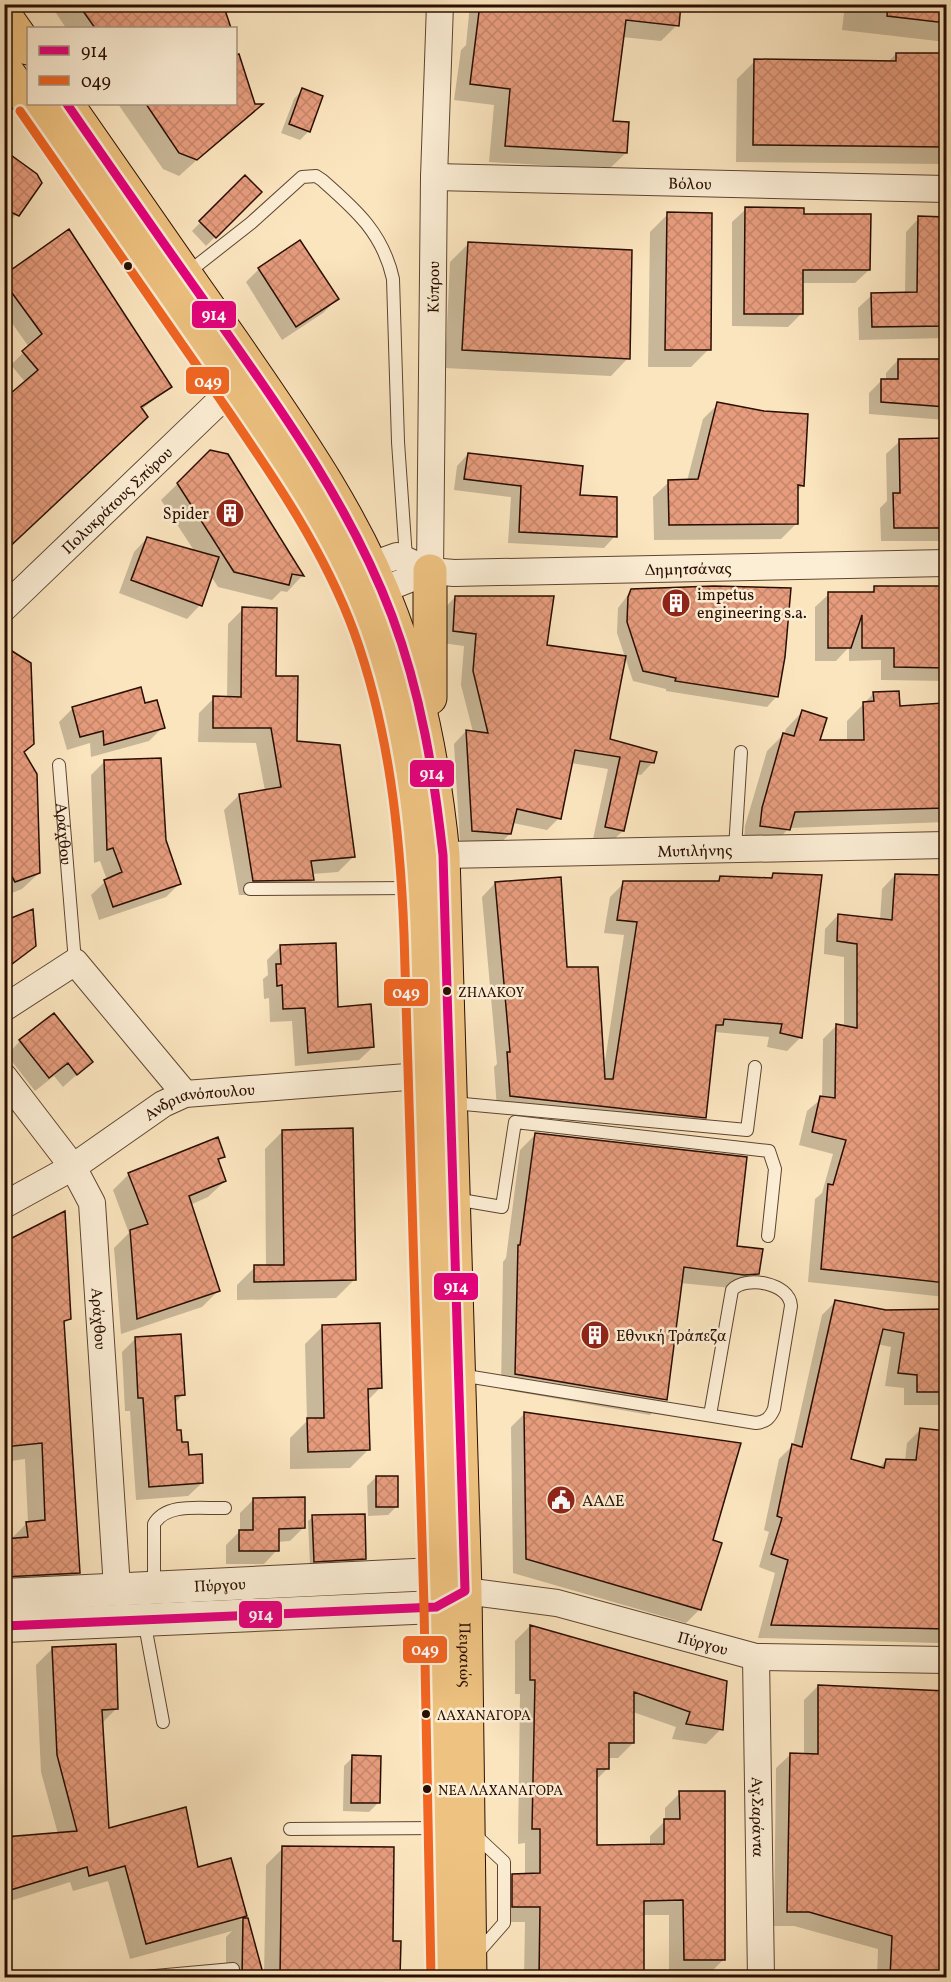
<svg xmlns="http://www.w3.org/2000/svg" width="951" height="1982" font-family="Vollkorn,serif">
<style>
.shadow{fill:#0003}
.building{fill:url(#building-cross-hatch);stroke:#2a0e00;stroke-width:1.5}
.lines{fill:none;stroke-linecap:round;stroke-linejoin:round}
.service-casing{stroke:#5e4430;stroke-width:14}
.minor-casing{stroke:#5e4430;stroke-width:28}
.tertiary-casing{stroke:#5e4430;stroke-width:34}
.primary-casing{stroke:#2a0e00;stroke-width:35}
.service{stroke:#fceed5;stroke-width:12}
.minor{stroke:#fceed5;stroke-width:26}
.tertiary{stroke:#fceed5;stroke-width:32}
.primary{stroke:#eec280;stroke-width:33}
.bus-1-casing{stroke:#fceed5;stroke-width:14}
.bus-2-casing{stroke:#fceed5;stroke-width:14}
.bus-1{stroke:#e5007d;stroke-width:9}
.bus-2{stroke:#f26522;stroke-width:9}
.bus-dot{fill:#2a0e00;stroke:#fceed5;stroke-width:2}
.labels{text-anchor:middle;stroke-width:5;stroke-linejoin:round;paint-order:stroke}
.bus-label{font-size:14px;fill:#2a0e00;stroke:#fceed5;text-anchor:start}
.street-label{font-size:16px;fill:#2a0e00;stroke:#fceed5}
.poi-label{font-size:16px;fill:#2a0e00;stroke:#fceed5;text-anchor:start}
.line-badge{stroke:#fceed5;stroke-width:2}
.badge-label{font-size:16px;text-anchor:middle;font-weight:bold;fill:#fff}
</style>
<defs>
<pattern id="building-cross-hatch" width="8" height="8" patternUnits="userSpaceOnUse" patternTransform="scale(1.5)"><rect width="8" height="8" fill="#e69c7d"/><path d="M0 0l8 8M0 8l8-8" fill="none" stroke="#c5856a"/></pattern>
</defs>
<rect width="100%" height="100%" fill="#fbe5bf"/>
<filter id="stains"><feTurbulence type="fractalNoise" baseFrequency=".00333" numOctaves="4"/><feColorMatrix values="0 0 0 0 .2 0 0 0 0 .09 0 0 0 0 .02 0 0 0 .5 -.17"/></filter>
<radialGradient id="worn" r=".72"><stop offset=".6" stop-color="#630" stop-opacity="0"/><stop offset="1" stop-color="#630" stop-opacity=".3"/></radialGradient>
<path class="shadow" d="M50,4h162l12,9 5,15h-163z
M470,4h210l-3,21 -16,16 -39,-4 -11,85 15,31 -17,16 -120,-7 5,-57 -40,-5 7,-50 5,-5z
M845,4h101v38l-104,-12z
M236,48l19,60 -76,68 -16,-7 -45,-65h118z
M896,54l50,1v109l-210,-2 1,-83 18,-18 133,1z
M302,90l7,41 -9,9 -19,-7 13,-34z
M4,152l37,31 -36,45z
M245,177l15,15 -54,54 -14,-15z
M746,209l56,7 67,54 -14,13h-53v30l-14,14 -56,-1v-104z
M668,214l41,135 -18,18h-43l2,-135z
M919,218h27v120l-87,2 -1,-32 14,-13 33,-1 1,-62z
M468,244l160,114 -17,18 -166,-8 5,-106z
M259,269l78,30 -14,14 -41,27 -36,-58z
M4,277l166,110 -29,23 -115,-27 -15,-18 18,-18 -25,-35z
M898,360h48v60l-77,-6v-21l13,-13h4v-7z
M718,404l85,81 -6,6 -1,33 -15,15 -127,1 -1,-43 16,-15 18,-1 16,-62z
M946,440v101h-65l-1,-33 7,-7 -1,-47 14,-13z
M210,452l17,3 75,121 -15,16 -6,-1 -9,9 -54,-13 -7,-11 -11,29 -13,14 -68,-26 15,-41 13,-14 48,14 -34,-52z
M468,454l110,42 37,40 -11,12 -96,-5 3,-46 -57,-7 3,-24z
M946,587v94l-65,-1v-20l-32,1v-14l-13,14h-21v-54l14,-13h40l6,-6z
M631,591l146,105 -10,11 -101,-16v-2l-33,-8 -16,-48 1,-25z
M455,597l90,49 63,94 45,22 -12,13 -6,-1 -12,57 -13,12 -17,-4 15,-70 -37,-6 -12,55 -12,12 -34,-7 -3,11 -13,12 -37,-3 -6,-99 12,-13 7,1 -12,-47 3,-39 -22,-3 1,-33z
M243,609l32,68 21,66 57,114 -15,15 -26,2 1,6 -15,15h-59l-15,-85 15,-15 26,-4 -9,-48 -58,-1 1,-29 15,-15h13l1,-74z
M4,659l29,85 -10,10 16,119 -17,16 -18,7z
M873,694l26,13 43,35h4v80l-157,6 -17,18 -28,-4 1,-16 22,-75 17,-17 2,-5 16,-17 16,29h29v-20z
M144,705l19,22 -14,14 -58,16 -1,-14 -23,7 -8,-28 14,-14z
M105,761l60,79 14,44 -13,13 -67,23 -8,-25 16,-15 -7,-19 -6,2 -3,-88z
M774,874l26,164 -13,13 -20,-4 2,-10 -55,-5 -9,85 -14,14 -194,-22 -3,-42 3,-3 -15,-167 13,-14 71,86 38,99 20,-133 -20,-2 6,-36 14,-14h92l4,-5 48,2z
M895,875l51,2 -1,420 -137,-15 7,-83 7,-6 11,-39 -34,-9 8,-34 15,-13 1,-59 13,-13 8,1v-70l-20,-3 1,-25 13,-14 42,5 2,-31z
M4,923l30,23 -30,25z
M281,946l92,101 -14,13 -64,6 -3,-45 -22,1 -1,-24 -5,1 -1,-20 5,-4 -1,-15z
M20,1041l71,21 -28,25 -9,-11 -19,15 -28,-36z
M283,1131l71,149 -18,18 -99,2v-15l18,-18h11l-1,-118z
M536,1134l200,114 22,26 -16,15 -62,-6 -15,116 -15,16 -149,-26 2,-127 3,-4 14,-108z
M224,1156l-6,6 7,19 -17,16 -18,8 28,86 -16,16 -81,27 -7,-86 15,-15 -16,-43 16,-16z
M4,1245l65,74 -7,6 17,248 -18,17 -57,3v-53h6l18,-18 -3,-63 -21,3z
M836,1301l50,11 60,-2v89l-6,6h-36v-17l-19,-2 6,-39 -14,-3 -28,116 30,8 7,-8 19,1 2,-18 13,-13 26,2v202l-8,9 -180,-5 17,-65 -16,-6 10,-35 -5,-2 15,-71 14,-14 29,-130z
M323,1326l57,62 -13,13 1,49 -18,18 -60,1v-31l17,-17 -2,-77z
M135,1339l48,55 -9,10 2,28 26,51 -14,13 -52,4 -6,-89h-5l-3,-59z
M525,1413l195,131 -21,66 -13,13 -173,-50 -2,-146z
M376,1477l21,29 -9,9 -20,1 -1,-30z
M254,1499l49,29 -13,13 -13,1v8l-13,14h-38v-19l14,-14v-18z
M313,1517l52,42 -4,4 -51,2 -2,-44z
M530,1626l195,56 -4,47 -15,15 -34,-5 4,-12 -43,-15v31l-15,15h-11v11l-12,12v65h55v-10l15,-15v-13l15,-15 43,167 -15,15h-39v-60h-27v63h-118l1,-56h-27v-32l15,-15h12v-32l-7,1 2,-150h-5v-53z
M53,1648l63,61 -14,14 5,107 90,39 48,46 -5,5 7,-1 16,59h-37v-41l6,-6 -102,28 -22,-78 -35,10 -3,-9 -66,21v-65l54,-4 -17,-62 -5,-107z
M818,1686l128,6v286h-69l1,-29 -84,-23h-20l2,-158 15,-14 13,1v-55z
M353,1757l25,46 -9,9 -26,-1 1,-45z
M283,1848l108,94 8,1v35h-135l2,-113z"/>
<path class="building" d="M78,4h145l8,24h-136z
M480,4h201l-2,22 -53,-6 -13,101 16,1 -2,31 -122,-7 5,-57 -40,-5z
M888,4h58v19l-59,-7z
M896,53h50v94l-193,-2 1,-86 142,2z
M239,54l16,50h8l-66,56 -18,-7 -33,-49h90v-49z
M302,88l21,8 -13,36 -21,-8z
M4,150l33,24 5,9 -23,33 -15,-7z
M245,175l17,17 -46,46 -17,-17z
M745,207l59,1v6h67l-1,56h-67v44h-59z
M667,212l45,1 -1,137h-46z
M918,216l28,1v109l-74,1 -1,-34 46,-1z
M69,229l103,158 -31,20 7,10 -144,135v-153l34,-29 -16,-19 20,-17 -38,-52v-7z
M300,240l39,59 -43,28 -38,-59z
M468,242l164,8 -2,109 -168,-9z
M898,359h48v48l-65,-5v-23h17z
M717,402l47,9 44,3 -4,72 -6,-1v39l-129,1 -1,-45 30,-1z
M946,438v90h-52l-1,-35h7l-1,-54z
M210,450l18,4 76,122 -12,-2 -3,11 -55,-13 -57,-89z
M468,453l115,13 -3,29 37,2v40l-98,-5 2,-46 -57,-7z
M147,537l72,20 -17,49 -71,-26z
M714,586l77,2 -6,69 -7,40 -103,-16 1,-3 -33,-7 -16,-49 1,-25 3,-8z
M874,586h72v82l-52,-1v-19h-32v-33l-11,33h-23v-56h46z
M455,596h99l-7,49 79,11 -16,83 47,13 -3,11 -14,-2 -16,70 -19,-4 15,-70 -45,-7 -14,69 -44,-10 -6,25 -39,-3 -6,-101 22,3 -15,-62 3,-37 -23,-3z
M242,607l35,1 -1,68h22l-1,65 43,4 15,112 -44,4 3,19 -61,1 -14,-87 42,-7 -10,-59h-58v-32l28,1z
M12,651l19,12 3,81 -10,8 13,22 3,99 -25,9 -11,-19v-206z
M141,687l4,16 12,-3 8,28 -61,17 -1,-14 -23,6 -8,-30z
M899,691l1,15 43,-3 1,38h2v67l-151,4 -5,18 -30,-4 2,-18 21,-75 11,3 8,-26 25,8 -7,22h44l-1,-38 11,-1 -1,-9z
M161,758l5,82 15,44 -68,23 -9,-27 18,-8 -9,-24 -6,2 -3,-90z
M773,873l49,2 -20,163 -22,-5 2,-9 -58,-5 -1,6h-7l-10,93 -196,-22 -3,-44h3l-15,-170 66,-5 6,90h31l7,112h8l24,-157 -20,-2 6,-39h96l1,-5 52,2z
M895,874l51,1v408l-125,-14 7,-85 5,1 13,-45 -34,-8 8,-36 15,2 1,-74 21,4v-84l-20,-3 1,-27 54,6z
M33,909l3,37 -32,24v-49z
M336,943l2,64 33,-3 3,43 -66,6 -3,-45 -22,1 -1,-24 -5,1 -1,-22h5l-1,-19z
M54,1013l39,49 -16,13 -9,-12 -19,15 -30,-38z
M353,1128l3,152 -102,2v-17h30l-2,-135z
M535,1133l212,24 -10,89 26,3 -4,25 -15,1 -60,-8 -17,133 -152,-26 3,-129h2z
M218,1137l7,20 -7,2 8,22 -37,15 31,95 -83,28 -7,-89 18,-6 -20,-51z
M65,1211l6,108 -7,2 16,252 -76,4v-38l24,-2 -2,-15 19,-2 -3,-77 -38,4v-205z
M835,1300l51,10 60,-1v83h-29v-17l-19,-2 6,-40 -21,-4 -32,130 33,9 2,-9 30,1 4,-32 26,3v198l-175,-4 17,-65 -17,-6 11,-36 -5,-2 15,-72 10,3z
M380,1323l2,65 -14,1 2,61 -62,2 -1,-34h17l-2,-93z
M181,1334l4,61 -10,1 2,34h4l1,12h6l1,13 13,-1 1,29 -54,4 -6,-89h-5l-3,-61z
M524,1412l217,31 -28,97 9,3 -21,67 -175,-51z
M376,1476h22v31h-22z
M305,1497v31l-26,1v22h-40v-21h14v-32z
M365,1514l1,45 -52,3 -2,-47z
M530,1625l197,56 -4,49 -37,-6 4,-12 -56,-20v51h-25v26h-12v76l67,-1v-25h16l-1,-28h46v169h-41l-1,-60 -39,1v76h-105l1,-70h-28v-33l28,-1v-44h-8l3,-149h-5z
M116,1644l2,65 -16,1 7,118 77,-21 12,60 33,-9 16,58 -101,28 -21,-78 -36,10 -2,-9 -83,25v-55l73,-6 -20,-76 -5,-108z
M818,1685l128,6v286h-56l2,-41 -83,-24h-22l3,-159 28,1z
M352,1755l29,1 -1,47h-29z
M282,1846l112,1 -1,94h8l-1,36h-120z
M243,1918h5l16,59h-22z"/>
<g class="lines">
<g class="service-casing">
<g id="service">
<path d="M186,274l65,-51 51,-46 14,-1 6,4c33,29 61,53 71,99l5,163 8,116"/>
<path id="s1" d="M59,765l16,197"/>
<path d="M735,849l6,-97"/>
<path d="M250,889l163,-1"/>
<path d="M453,1103l294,27 8,-63"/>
<path d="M455,1199l47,8 13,-85 254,29 6,18 -7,67"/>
<path d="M460,1375l296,48c10,-1 14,-5 18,-14l17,-103c-1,-23 -45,-31 -59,-16l-22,125"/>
<path d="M154,1586v-62c13,-22 48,-15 71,-16"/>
<path d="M144,1620l19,102"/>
<path d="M290,1829l149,-1"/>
<path d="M473,1833l31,29v61l-29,33"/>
<path d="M133,1978l100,-9"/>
</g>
</g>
<g class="minor-casing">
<g id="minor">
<path id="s2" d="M434,177l512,12"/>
<path d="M355,571l42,-15 33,15"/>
<path id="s3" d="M430,571l4,-394 6,-173"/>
<path id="s4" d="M382,590l48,-19 24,2 492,-10"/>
<path id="s5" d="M4,608l225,-216"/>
<path id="s6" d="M443,855l503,-10"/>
<path d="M4,1008l71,-46 110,132"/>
<path id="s7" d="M4,1077l69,90 19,36 25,385"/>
<path id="s8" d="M4,1205l69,-38 90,-63 22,-10 235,-18"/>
<path id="s9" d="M465,1591l92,12 199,54 190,3"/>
<path id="s10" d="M756,1657l5,321"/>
</g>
</g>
<g class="tertiary-casing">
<g id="tertiary">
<path id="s11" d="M4,1595l431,-21 24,13"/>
<path d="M4,1626l432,-19 23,-13"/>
</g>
</g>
<g class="primary-casing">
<g id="primary">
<path d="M4,14l24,34"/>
<path d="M4,67l24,34"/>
<path d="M30,104c63,90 125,180 187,270 63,92 129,184 161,291 26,89 35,177 38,269l20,673 7,371"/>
<path id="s12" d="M67,104c55,79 110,159 166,238 59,86 123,175 159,274 29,77 43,158 51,239l22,736 5,387"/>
<path d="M430,698v-127"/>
</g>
</g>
<use href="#service" class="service"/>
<use href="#minor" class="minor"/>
<use href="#tertiary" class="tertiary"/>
<use href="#primary" class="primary"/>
<g class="bus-1-casing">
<path id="bus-1" d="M4,1626l432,-19 29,-16 -22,-736c-9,-81 -22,-162 -51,-239 -41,-109 -110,-205 -177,-300 -50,-70 -99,-141 -148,-212"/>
</g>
<g class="bus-2-casing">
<path id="bus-2" d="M20,111c63,90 126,181 189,272 54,79 112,159 145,249 35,97 46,200 50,302l20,673 7,371"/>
</g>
<use href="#bus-1" class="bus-1"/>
<use href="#bus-2" class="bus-2"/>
</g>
<defs>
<g id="building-disc" transform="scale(1.5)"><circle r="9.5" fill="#8f2418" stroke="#fceed5"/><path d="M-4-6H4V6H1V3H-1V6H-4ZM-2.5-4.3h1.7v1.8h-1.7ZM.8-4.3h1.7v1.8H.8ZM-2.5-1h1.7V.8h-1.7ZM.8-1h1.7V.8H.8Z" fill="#fff"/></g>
<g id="civic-disc" transform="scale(1.5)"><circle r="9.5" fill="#8f2418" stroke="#fceed5"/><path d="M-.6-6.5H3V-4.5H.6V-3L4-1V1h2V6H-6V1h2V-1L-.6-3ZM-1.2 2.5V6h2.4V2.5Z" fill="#fff"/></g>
</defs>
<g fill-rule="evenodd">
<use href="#building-disc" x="230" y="513"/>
<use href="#building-disc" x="676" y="603"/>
<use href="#building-disc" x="595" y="1335"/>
<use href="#civic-disc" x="561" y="1500"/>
</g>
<g class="bus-dot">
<circle cx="128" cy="266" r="5"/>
<circle cx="447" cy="991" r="5"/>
<circle cx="426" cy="1714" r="5"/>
<circle cx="427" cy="1789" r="5"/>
</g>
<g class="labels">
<g class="bus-label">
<text x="458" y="997">ΖΗΛΑΚΟΥ</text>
<text x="437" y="1720">ΛΑΧΑΝΑΓΟΡΑ</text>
<text x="438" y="1795">ΝΕΑ ΛΑΧΑΝΑΓΟΡΑ</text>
</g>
<g class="street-label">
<text dy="6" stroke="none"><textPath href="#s2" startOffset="256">Βόλου</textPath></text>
<text dy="6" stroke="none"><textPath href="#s3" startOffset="284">Κύπρου</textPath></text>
<text dy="6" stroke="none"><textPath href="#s5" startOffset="156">Πολυκράτους Σπύρου</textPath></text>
<text dy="6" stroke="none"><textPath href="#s4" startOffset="310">Δημητσάνας</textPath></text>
<text dy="6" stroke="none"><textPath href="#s1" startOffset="69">Αράχθου</textPath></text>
<text dy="6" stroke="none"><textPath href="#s6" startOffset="252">Μυτιλήνης</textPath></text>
<text dy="6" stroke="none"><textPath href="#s8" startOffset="225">Ανδριανόπουλου</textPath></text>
<text dy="6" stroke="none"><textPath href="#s7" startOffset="270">Αράχθου</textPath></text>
<text dy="6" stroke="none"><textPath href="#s11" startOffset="216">Πύργου</textPath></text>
<text dy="6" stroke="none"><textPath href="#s9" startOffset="244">Πύργου</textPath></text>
<text dy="6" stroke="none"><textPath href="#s12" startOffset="1653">Πειραιώς</textPath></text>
<text dy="6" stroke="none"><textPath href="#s10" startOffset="160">Αγ.Σαράντα</textPath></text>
</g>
<g class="poi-label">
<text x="209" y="519" text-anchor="end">Spider</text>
<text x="697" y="600">impetus<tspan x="697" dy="18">engineering s.a.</tspan></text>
<text x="616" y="1341">Εθνική Τράπεζα</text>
<text x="582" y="1506">ΑΑΔΕ</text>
</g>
</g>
<g class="line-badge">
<rect x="191" y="300" width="46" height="29" rx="6" fill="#e5007d"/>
<rect x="185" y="366" width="45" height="29" rx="6" fill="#f26522"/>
<rect x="409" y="759" width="46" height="29" rx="6" fill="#e5007d"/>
<rect x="383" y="978" width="46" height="29" rx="6" fill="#f26522"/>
<rect x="433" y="1272" width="46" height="29" rx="6" fill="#e5007d"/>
<rect x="238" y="1600" width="45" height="29" rx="6" fill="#e5007d"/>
<rect x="402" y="1635" width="46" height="29" rx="6" fill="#f26522"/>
</g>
<g class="badge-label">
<text x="214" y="320">914</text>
<text x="208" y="387">049</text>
<text x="432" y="779">914</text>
<text x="406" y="998">049</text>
<text x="456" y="1292">914</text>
<text x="261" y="1620">914</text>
<text x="425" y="1655">049</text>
</g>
<rect width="951" height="1982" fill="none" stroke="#fbe5bf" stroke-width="24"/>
<rect x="6" y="6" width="939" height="1970" fill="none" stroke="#2a0e00" stroke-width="3"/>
<rect x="12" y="12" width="927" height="1958" fill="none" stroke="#2a0e00" stroke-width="1.5"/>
<rect x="27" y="27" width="210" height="78" fill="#fceed5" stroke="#a89480" stroke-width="1.5"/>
<rect x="39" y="46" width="30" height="9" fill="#e5007d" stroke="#a89480" stroke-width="1.5"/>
<text x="81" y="57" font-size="18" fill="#2a0e00">914</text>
<rect x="39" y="76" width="30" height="9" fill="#f26522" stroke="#a89480" stroke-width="1.5"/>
<text x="81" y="87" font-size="18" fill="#2a0e00">049</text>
<rect width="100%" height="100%" filter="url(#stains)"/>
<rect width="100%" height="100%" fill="url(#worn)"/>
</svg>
